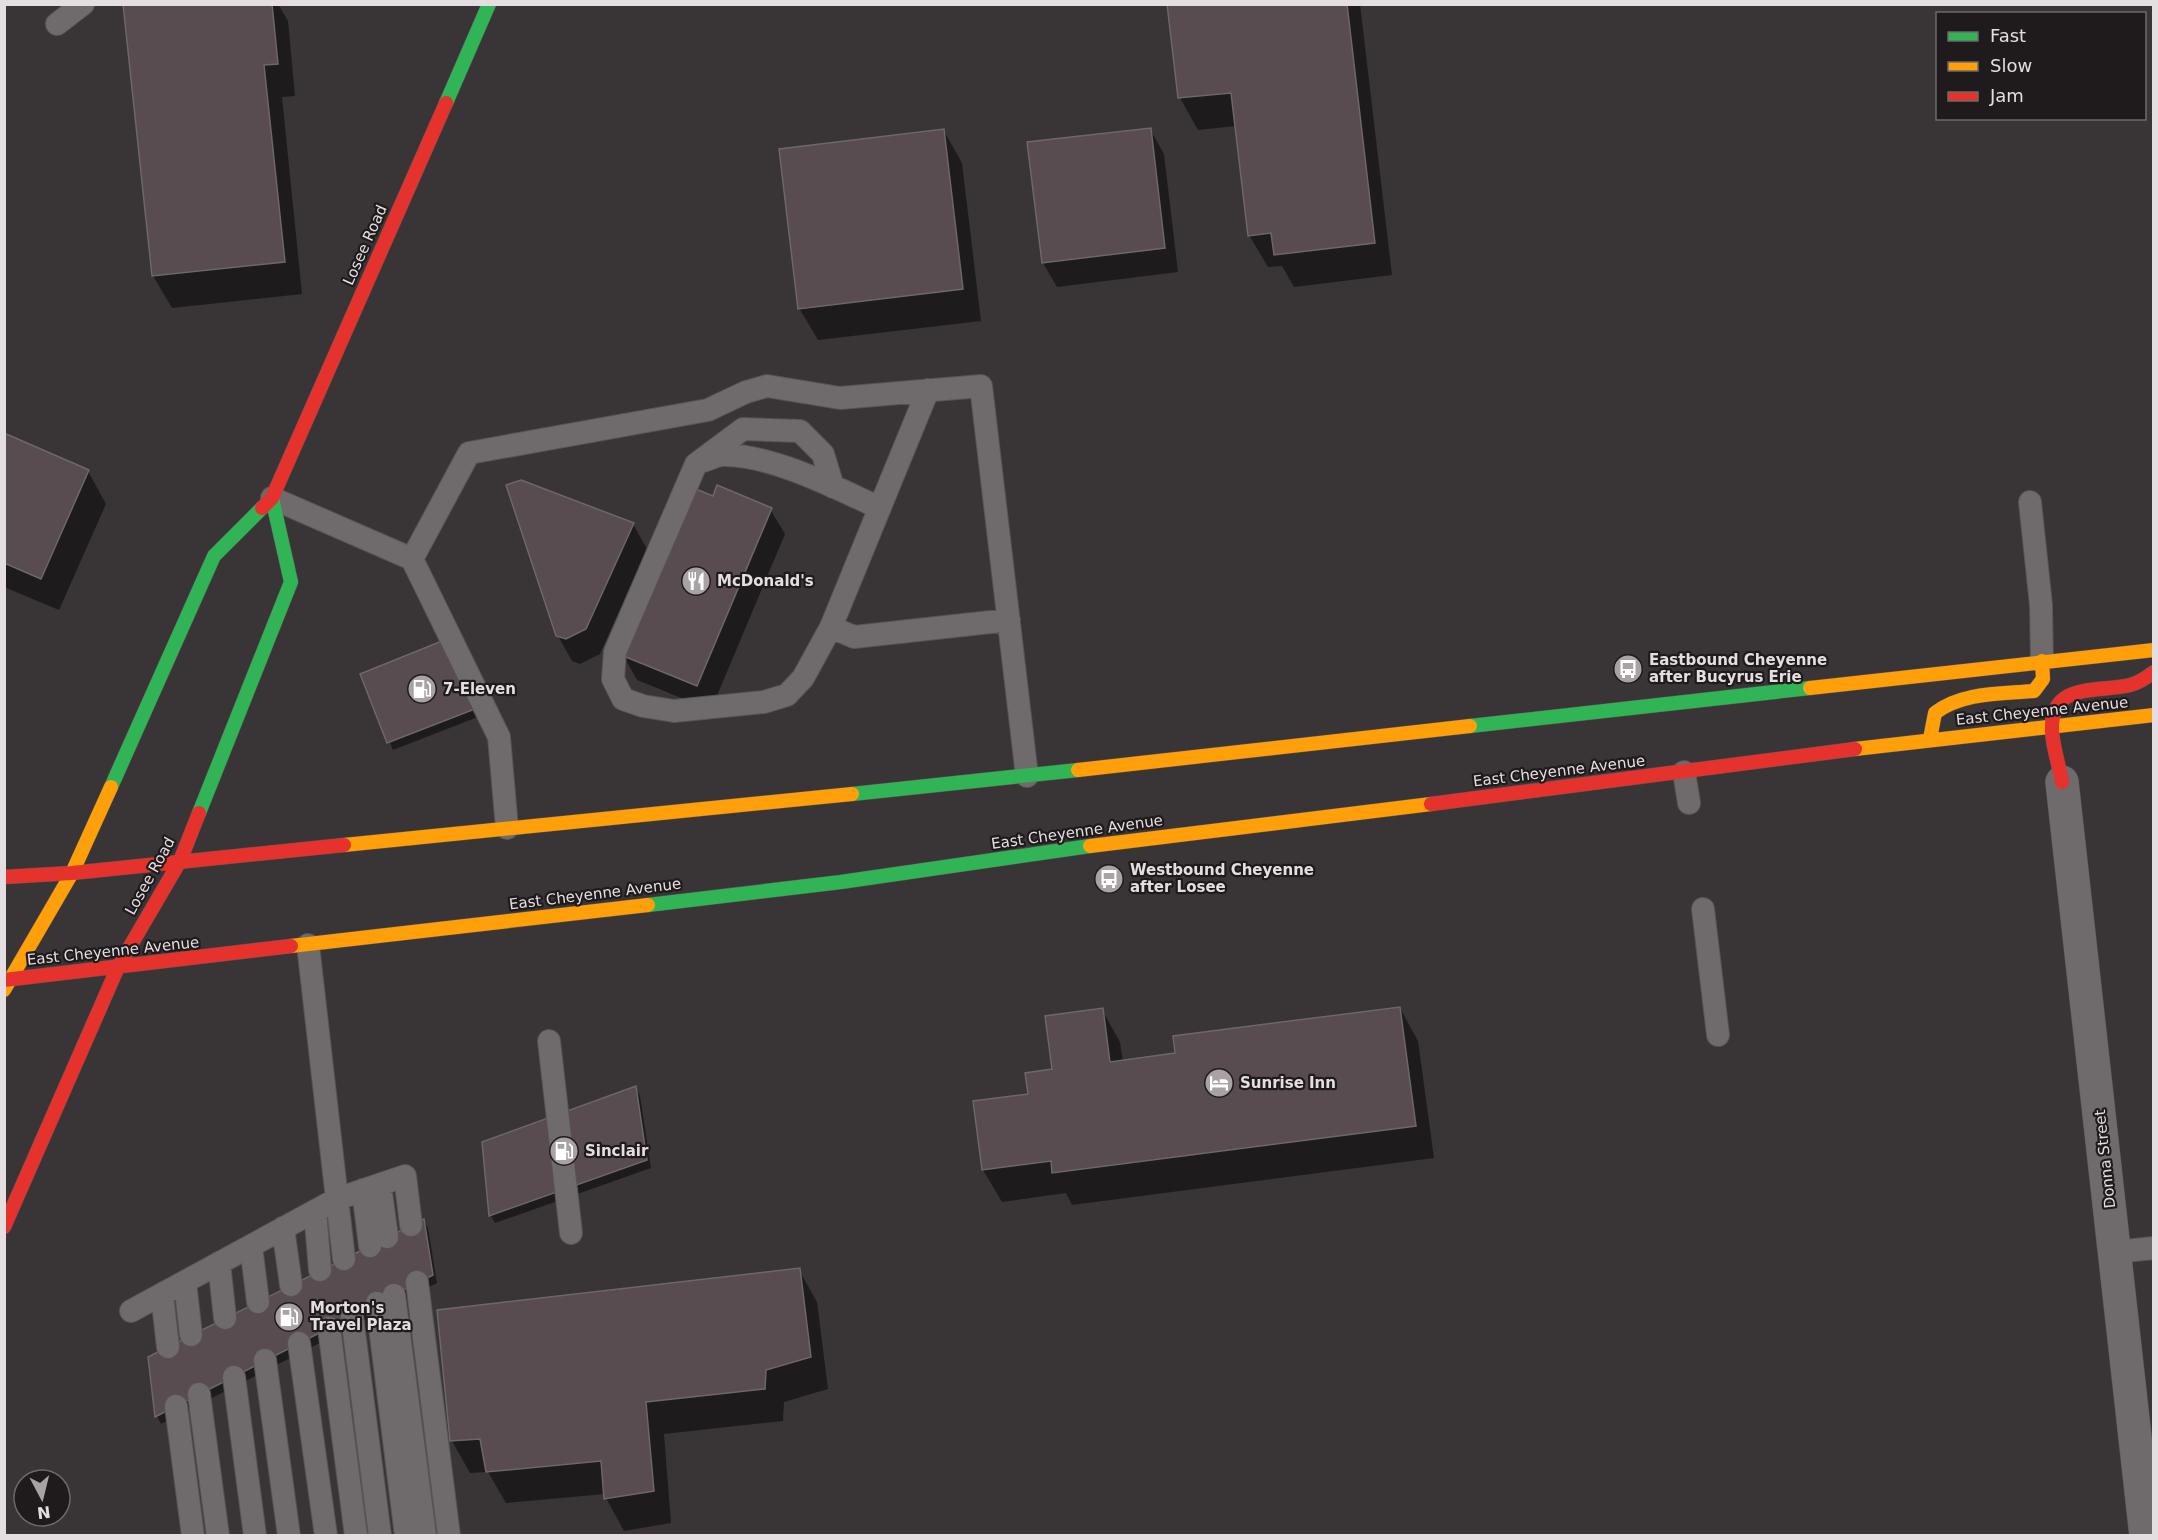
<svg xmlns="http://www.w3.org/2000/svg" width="2158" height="1540" font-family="'DejaVu Sans',sans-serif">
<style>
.shadow{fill:#0007}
.building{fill:#584c50;stroke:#6c6768;stroke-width:1.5}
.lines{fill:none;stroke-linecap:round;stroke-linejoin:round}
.lane-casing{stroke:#585354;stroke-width:24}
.street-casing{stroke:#585354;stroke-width:34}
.fast-casing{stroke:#585354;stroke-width:15}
.slow-casing{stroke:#585354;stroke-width:15}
.jam-casing{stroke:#585354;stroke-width:15}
.lane{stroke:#6f6a6b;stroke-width:22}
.street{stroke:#6f6a6b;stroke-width:33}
.fast{stroke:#30b455;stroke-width:14}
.slow{stroke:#ff9f0a;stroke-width:14}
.jam{stroke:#e5322d;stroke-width:14}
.labels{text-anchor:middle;stroke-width:4.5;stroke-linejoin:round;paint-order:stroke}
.street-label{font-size:15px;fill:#e5dee0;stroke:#1f1a1c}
.poi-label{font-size:15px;font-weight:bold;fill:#e5dee0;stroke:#1f1a1c;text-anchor:start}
</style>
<rect width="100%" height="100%" fill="#393435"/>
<path class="shadow" d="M125,4h153l10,17 7,75 -13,1 20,197 -130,14 -19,-32z
M1169,4h191l32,271 -98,12 -12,-21 -14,1 -19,-32 -13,-109 -38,4 -18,-32z
M1150,129l14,25 14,118 -121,15 -14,-24z
M944,131l18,32 19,158 -163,19 -19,-32z
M4,435l84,36 18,33 -47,106 -55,-23z
M713,498l57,11 15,25 -74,176 -74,-30 -14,-25z
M633,524l14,25 -47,105 -20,10 -8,-3 -14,-25z
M362,674l126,39 -95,37z
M1400,1008l18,33 16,117 -362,47 -6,-12 -64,9 -19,-32 47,-75 23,-25 49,-60 18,32 3,19 54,-7z
M636,1088l4,8 11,72 -156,55 -4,-7 -8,-73z
M424,1221l4,7 9,55 -276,141 -4,-8 -7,-58z
M799,1270l18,32 11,87 -44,13 -1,19 -119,13 7,89 -47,8 -18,-33 -1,-4 -99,9 -18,-31 -18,1 -18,-32 -13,-130z"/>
<path class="building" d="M123,4h149l6,60 -14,1 21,197 -133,14z
M1167,4h180l28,239 -101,12 -3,-22 -23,3 -17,-143 -53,5z
M1151,128l14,120 -123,15 -15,-121z
M944,129l19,160 -165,20 -19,-160z
M4,433l85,37 -48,109 -37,-16z
M521,480l113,43 -48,106 -20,10 -10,-3 -50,-151z
M717,485l55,23 -75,178 -76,-31 70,-168 22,9z
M457,635l28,70 -98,38 -27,-69z
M1400,1007l16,119 -364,47 -1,-12 -69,9 -9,-69 55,-7 -3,-21 27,-4 -7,-53 58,-8 7,54 65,-9 -2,-17z
M636,1086l11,74 -158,56 -7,-74z
M424,1219l9,56 -278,142 -7,-60z
M800,1268l11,89 -45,13 -1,19 -119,13 8,89 -50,8 -3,-38 -115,11 -6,-33 -30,2 -13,-131z"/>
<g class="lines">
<g class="lane-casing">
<path id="lane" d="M57,24l26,-20
M703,461c7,-2 16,-7 23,-6 49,1 110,33 154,53
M833,487l-10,-33 -23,-23 -57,-2 -47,35 -81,188 -2,27 10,20 20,7 31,5 90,-9 23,-7 16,-17 28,-51 97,-237
M272,498l140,61 87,178 8,91
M2030,502l11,103 1,56
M412,559l57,-106 239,-43 38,-18 21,-6 73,12 141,-12 46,390
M831,627l23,10 155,-17
M1684,772l5,31
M1703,909l15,126
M308,945l29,254 68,-23 6,49
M549,1041l22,192
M380,1185l7,52
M363,1190l7,56
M315,1211l5,59
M283,1228l8,57
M251,1246l7,56
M2115,1252l39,-4
M219,1263l6,55
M185,1282l6,53
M417,1282l32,254
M162,1295l6,52
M394,1295l31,241
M377,1303l29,233
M131,1311l206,-112 7,60
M352,1316l28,220
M329,1328l27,208
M299,1343l27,193
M265,1360l24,176
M234,1377l21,159
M199,1394l19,142
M176,1406l17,130"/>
</g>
<g class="street-casing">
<path id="street" d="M2062,782l84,754"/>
</g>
<g class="fast-casing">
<path id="fast" d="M446,103l43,-99
M1470,726l340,-38
M111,787l103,-231 48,-48
M852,794l226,-24
M199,813l92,-231 -19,-84
M648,905l193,-23 249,-36"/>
</g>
<g class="slow-casing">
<path id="slow" d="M1810,688l344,-38
M1930,739l5,-26c27,-21 66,-19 99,-22l9,-12 -1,-18
M1855,749l299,-34
M1078,770l392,-44
M344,845l508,-51
M1090,846l341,-42
M291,946l357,-41
M4,990l68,-117 39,-86"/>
</g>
<g class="jam-casing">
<path id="jam" d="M262,508l10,-10 174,-395
M2062,782c-3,-17 -9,-34 -10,-51 -2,-50 45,-38 78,-46 9,-2 16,-7 24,-13
M1431,804l424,-55
M4,877l68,-4 272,-28
M4,980l287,-34
M4,1227l114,-260 62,-106 19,-48"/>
</g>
<use href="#lane" class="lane"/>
<use href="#street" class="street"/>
<use href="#fast" class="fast"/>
<use href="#slow" class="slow"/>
<use href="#jam" class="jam"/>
</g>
<defs>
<g id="restaurant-disc" transform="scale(1.5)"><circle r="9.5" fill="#a9a2a4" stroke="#1f1a1c"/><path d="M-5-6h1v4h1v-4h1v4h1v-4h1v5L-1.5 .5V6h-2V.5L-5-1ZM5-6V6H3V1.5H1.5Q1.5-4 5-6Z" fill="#fff"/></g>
<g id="bus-disc" transform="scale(1.5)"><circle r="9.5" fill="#a9a2a4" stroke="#1f1a1c"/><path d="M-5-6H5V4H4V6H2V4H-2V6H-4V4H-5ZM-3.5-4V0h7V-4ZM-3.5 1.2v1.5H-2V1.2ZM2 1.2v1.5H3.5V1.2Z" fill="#fff"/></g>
<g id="fuel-disc" transform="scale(1.5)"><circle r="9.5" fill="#a9a2a4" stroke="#1f1a1c"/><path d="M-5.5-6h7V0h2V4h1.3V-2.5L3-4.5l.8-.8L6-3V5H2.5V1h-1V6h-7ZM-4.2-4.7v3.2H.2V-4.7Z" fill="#fff"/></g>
<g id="hotel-disc" transform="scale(1.5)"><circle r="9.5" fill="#a9a2a4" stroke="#1f1a1c"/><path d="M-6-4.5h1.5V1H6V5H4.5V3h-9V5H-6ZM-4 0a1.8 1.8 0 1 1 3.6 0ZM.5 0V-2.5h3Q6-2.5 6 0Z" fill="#fff"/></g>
</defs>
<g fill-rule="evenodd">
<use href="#restaurant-disc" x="696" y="581"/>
<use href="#bus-disc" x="1628" y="669"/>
<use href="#fuel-disc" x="422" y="689"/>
<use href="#bus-disc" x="1109" y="879"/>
<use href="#hotel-disc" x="1219" y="1083"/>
<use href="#fuel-disc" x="564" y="1151"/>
<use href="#fuel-disc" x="289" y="1317"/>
</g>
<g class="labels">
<g class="street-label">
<text transform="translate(365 245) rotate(-66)" y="5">Losee Road</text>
<text transform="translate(2042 711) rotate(-6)" y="5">East Cheyenne Avenue</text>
<text transform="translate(1559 771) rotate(-7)" y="5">East Cheyenne Avenue</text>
<text transform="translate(1077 832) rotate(-8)" y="5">East Cheyenne Avenue</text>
<text transform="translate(150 876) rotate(-61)" y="5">Losee Road</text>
<text transform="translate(595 894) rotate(-7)" y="5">East Cheyenne Avenue</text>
<text transform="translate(113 951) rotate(-6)" y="5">East Cheyenne Avenue</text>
<text transform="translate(2105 1159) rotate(-96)" y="5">Donna Street</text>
</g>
<g class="poi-label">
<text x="717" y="586">McDonald's</text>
<text x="1649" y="665">Eastbound Cheyenne<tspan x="1649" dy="17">after Bucyrus Erie</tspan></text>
<text x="443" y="694">7-Eleven</text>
<text x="1130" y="875">Westbound Cheyenne<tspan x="1130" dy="17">after Losee</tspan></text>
<text x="1240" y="1088">Sunrise Inn</text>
<text x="585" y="1156">Sinclair</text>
<text x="310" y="1313">Morton's<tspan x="310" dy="17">Travel Plaza</tspan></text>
</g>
</g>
<rect width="2158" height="1540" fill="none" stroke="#e5dee0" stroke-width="12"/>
<rect x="1936" y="12" width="210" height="108" fill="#1f1a1c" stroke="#6e686a" stroke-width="1.5"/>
<rect x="1948" y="32" width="30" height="9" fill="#30b455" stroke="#6e686a" stroke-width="1.5"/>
<text x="1990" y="42" font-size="18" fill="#e5dee0">Fast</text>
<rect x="1948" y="62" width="30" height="9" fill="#ff9f0a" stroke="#6e686a" stroke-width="1.5"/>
<text x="1990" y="72" font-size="18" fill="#e5dee0">Slow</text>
<rect x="1948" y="92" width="30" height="9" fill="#e5322d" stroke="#6e686a" stroke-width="1.5"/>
<text x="1990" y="102" font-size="18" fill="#e5dee0">Jam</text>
<g transform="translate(42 1498) rotate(173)"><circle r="28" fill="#1f1a1c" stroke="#6e686a" stroke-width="1.5"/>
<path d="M0-4.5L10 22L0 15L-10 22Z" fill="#a9a2a4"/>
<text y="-9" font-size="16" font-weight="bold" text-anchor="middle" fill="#e5dee0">N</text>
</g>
</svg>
